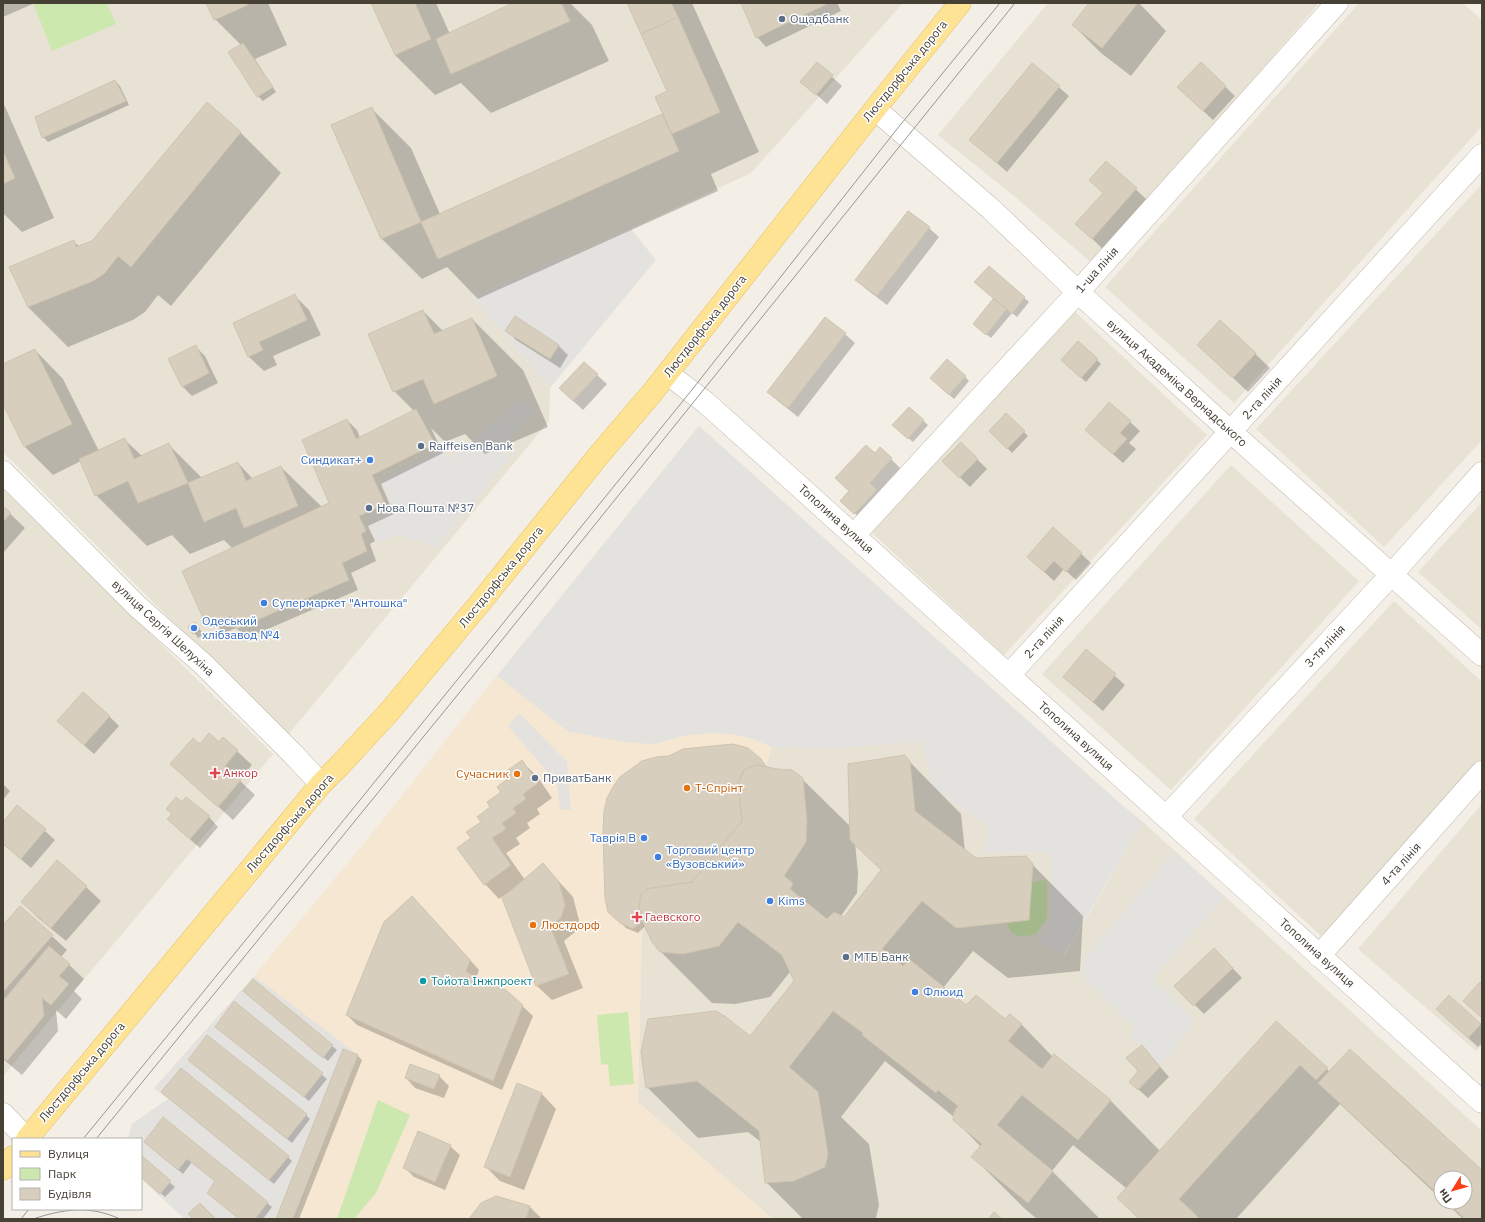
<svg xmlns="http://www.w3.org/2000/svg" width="1485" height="1222" font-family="'IBM Plex Sans',sans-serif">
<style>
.residential{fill:#e7e2d4;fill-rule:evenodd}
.commercial{fill:#f5e7d1}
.green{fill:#cce8af}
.parking{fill:#e4e2de}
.shadow{fill:#0003;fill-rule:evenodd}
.building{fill:#d8cebe;stroke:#cfc4af}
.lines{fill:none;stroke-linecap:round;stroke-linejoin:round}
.minor-casing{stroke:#c2baac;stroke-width:23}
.major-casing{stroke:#e4c063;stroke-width:23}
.minor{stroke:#fff;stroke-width:22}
.major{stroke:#fee394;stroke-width:22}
.tram{stroke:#969696;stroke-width:1}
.service-dot{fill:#5c6f8a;stroke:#fff;stroke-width:1.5}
.shop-dot{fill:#3f7fe0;stroke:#fff;stroke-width:1.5}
.health-dot{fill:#e0444e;stroke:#fff;stroke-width:1.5}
.food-dot{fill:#e8710a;stroke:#fff;stroke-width:1.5}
.culture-dot{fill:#0f9aa8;stroke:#fff;stroke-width:1.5}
.labels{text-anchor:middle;stroke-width:3;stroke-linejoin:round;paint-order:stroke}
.service-label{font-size:12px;fill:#4e5e75;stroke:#fff;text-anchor:start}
.street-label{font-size:12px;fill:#464035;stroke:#fff}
.shop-label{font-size:12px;fill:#366cbe;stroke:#fff;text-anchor:start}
.health-label{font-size:12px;fill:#be3a42;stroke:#fff;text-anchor:start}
.food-label{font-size:12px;fill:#c56008;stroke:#fff;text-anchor:start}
.culture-label{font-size:12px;fill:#0d838f;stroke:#fff;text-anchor:start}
</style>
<rect width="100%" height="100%" fill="#f3efe6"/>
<path class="residential" d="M3,3h900l-152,170 -120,56 -159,68 78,91 -1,33 -262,315 -284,-284z
M1048,3h271l-225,262 -79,-68 -77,-62z
M1359,3h104l19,17v106l-248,277 -129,-116z
M1482,184v256l-98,107 -128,-118z
M1075,312l132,123 -203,220 -133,-123z
M1231,465l128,116 -188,209 -129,-116z
M3,489l270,265 -270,322z
M1482,502v128l-64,-58z
M1394,601l88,81v78l-161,176 -127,-117z
M922,742l10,45 57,41 -6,24 68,1v67l-14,20 27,16 79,-134 339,309v88h-709l-135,-117 4,-181 130,-174 55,2zM1441,1178h24v24h-24z
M1482,804v241l-6,6 -118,-102z"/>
<path class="commercial" d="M699,426l424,380 20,16 -80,134 -26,-16 14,-20v-67l-68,-1 6,-24 -57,-41 -10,-45 -95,7 -55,-2 -6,20 -124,154 -4,181 135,117h-588l-44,-40v-40h-13l4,-15 36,-25 -14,-11 100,-112 116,-140 112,-142z"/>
<path class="green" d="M33,3h74l9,21 -64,27z
M1047,880v38l-11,16 -15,3 -10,-5 -5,-10 25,-40z
M628,1012l6,72 -24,2 -2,-22 -7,1 -4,-50z
M378,1100l32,15 -34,78 -22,26h-17z"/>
<path class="parking" d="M631,229l25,31 -106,128 -78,-91z
M522,399l13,13 -34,36 9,9 -73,91 -38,-13 -22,8 -11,-26 26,-12 -11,-26 45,-23 14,-10 8,14z
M699,426l424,380 20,16 -80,134 -26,-16 14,-20v-67l-68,-1 6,-24 -57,-41 -10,-45 -95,7 -55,-2 -22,-9 -19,-4 -20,-1 -29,3 -27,8 -23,-1 -63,-11 -72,-56z
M519,713l48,49 4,48 -11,-1 -3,-26 -49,-57z
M1174,851l51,46 -72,81 42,43 -35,46 -18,-22 -12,-9 5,-7 -54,-54 4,-17z
M254,976l104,79 -63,164h-110l-44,-40v-40h-13l4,-15 36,-25 -14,-11z"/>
<path class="shadow" d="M3,3h32l-32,14z
M207,3h61l19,42 -32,14 21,33 -13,9 -5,-5 -17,-51 -26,-26z
M372,3h64l14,31 65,-31h55l22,22 17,36 -118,52 -30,-30 -26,12 -40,-40z
M628,3h64l67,149 -48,22 7,17 -240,108 -31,-32 -25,12 -40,-40 -49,-114 38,-17 40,40 29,66 224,-100 4,-22z
M742,3h95l4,8 -75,36 -9,-10z
M1090,3h49l27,28 -35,45 -30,-23 -28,-28z
M817,63l25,23 -15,18 -26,-23z
M1201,63l34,33 -22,24 -25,-23z
M1032,64l37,32 -62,76 -36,-32z
M115,81l5,5 9,19 -81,37 -5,-5 -7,-20z
M3,102l51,116 -32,14 -19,-19z
M207,103l34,30 40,40 -110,133 -13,-11 -13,17 -12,8 -65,27 -40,-40 45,-66 7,6 12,-5z
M1106,162l50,46 -44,50 -35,-34 27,-30 -14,-14z
M929,228l10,9 -52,68 -21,-16 -9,-9z
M989,267l40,35 -12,15 -5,-4 -21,25 -17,-14 20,-25z
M295,296l14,14 12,25 -48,21 4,9 -13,6 -15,-14 -15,-34z
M423,311l20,20 29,-12 51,51 25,57 -63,27 -20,-20 -20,8 -14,-14 12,25 -62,31 13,30 -26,12 7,15 -5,3 6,17 -25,12 7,17 -111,48 -11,-10 -12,5 -7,-7 -3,1 -10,-9 -20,-46 49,-23 -9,-9 -34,14 -18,-19 -25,11 -51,-51 -15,-34 -28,14 -28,-28 -22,-45v-36l32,-16 28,29 36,72 26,-11 17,16 27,-11 33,33 36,-15 15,16 28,-12 41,40 8,-4 17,-83 10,10 3,8 54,-27 -20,-20z
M515,317l44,29 9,9 -8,13 -44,-28 -9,-10z
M1221,321l49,47 -22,24 -35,-33z
M845,334l10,9 -57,74 -20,-16 -10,-9z
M196,347l9,9 13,27 -26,13 -10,-10z
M1097,360l4,4 -15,18 -19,-17z
M597,375l10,9 -24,26 -13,-12z
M965,377l4,4 -15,18 -23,-21z
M909,408l19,17 -15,17 -15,-12z
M1006,414l22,22 -16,17 -22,-22z
M1130,422l10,9 -11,12 7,6 -13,14 -27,-24z
M961,443l26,26 -17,18 -27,-26z
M880,448l21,21 -36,54 -23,-22 8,-9 25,-38z
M3,507l22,21 -22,25z
M1053,528l38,35 -15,17 -12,-11 -10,12 -26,-24z
M195,624l9,10 -6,4 -8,-11z
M1086,650l39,35 -22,26 -39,-34z
M109,716l10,10 -25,28 -26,-23z
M223,738l29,27 -13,15 16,15 -22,25 -62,-56 29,-19 19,-2z
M904,756l57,58 4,37 11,9 49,-3 58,59 -3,55 -72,7 -35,-27 -30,37 24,19 39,13 4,-5 12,10 31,32 57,43 50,51 116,-128 54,49 152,100v47h-19l-18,-17h20v-24h-24v21l-101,-95 -104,115h-97l-21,-21 8,-10 -53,-43 -21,26 48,48h-63l-13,-11 -51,-51 8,-10 -27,-28v-2l-69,-56 -44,56 28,27 10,61 -3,13 -3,1h-70l-37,-37 -5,-40 -13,-10 -50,6 -51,-51 104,-49 44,-57 -5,-9 -20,25 -35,7 -23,-1 -51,-51 -16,-26 -7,7 -12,-5 -17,-17 151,-152 8,9 34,11 49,48zM855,843l27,27 -37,48 -4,-2 16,-23 1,-20z
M522,762l15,14 15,22 -15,11 3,5 -13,9 3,5 -14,10 4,6 -14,9 19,27 18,-16 30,33 6,23 -4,12 -11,9 19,47 -31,12 -15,-14 -33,-88 6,-5 -1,-1 -10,7 -14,-15 -13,-46z
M3,784l7,7 -7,9z
M182,803l27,14 9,10 -18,21 -22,-19z
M17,806l38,34 -24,28 -28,-24v-21z
M86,887l15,14 -35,40 -29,-24 -14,-15z
M421,906l58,64 -3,8 29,12 28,26 -31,74 -145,-65 -10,-10z
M20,907l47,43 -6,7 23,22 -10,12 8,8 -16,20 -10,-9 2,21 -36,44 -19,-16v-57l3,-3 -3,-2v-71z
M1224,959l18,19 -38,36 -28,-28z
M253,980l84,70 -9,11 -84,-70z
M1449,996l33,30v17l-4,4 -31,-28z
M234,1002l93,77 -18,22 -89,-70z
M1142,1046l27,31 -21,21 -18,-16 9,-11z
M344,1050l14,6 4,4 -63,159h-22z
M193,1064l113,51 4,4 -18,24z
M439,1076l10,10 -5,12 -29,-10 -9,-10z
M517,1084l25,10 14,15 -32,81 -24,-9 -15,-15z
M167,1097l121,60 4,4 -18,23z
M163,1119l109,88 -9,12h-23l-24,-37 -24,-20 -9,12 -34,-28z
M450,1146l10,9 -15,35 -31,-13 -10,-10z
M141,1157l34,30 -10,10 -24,-21z
M496,1197l34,10 12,12h-72z"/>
<path class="building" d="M206,3h41l1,2 -34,15z
M371,3h44l16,36 -36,16z
M513,3h48l9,18 -119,53 -15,-35z
M627,3h44l7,14 -37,17z
M741,3h88l-73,35z
M1089,3h49l-36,45 -30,-23z
M678,17l42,95 -48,22 -17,-37 12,-6 -26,-57z
M243,43l30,44 -16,10 -29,-45z
M817,62l16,13 -17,20 -16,-13z
M1201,62l25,24 -23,25 -26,-24z
M1032,63l28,23 -63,77 -28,-23z
M115,80l11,21 -84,37 -7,-21z
M207,102l34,30 -110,135 -13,-11 -13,17 -12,8 -65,26 -19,-40 65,-27 2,7 16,-6z
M372,107l49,115 -40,17 -50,-114z
M662,114l17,37 -241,108 -17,-37z
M3,151l12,27 -12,6z
M1106,161l31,27 -45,51 -17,-15 28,-31 -14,-13z
M908,211l22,16 -53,69 -22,-16z
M989,266l36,31 -13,17 -38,-32z
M295,294l12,26 -48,22 4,8 -15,7 -15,-34z
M993,299l14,10 -21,26 -13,-11z
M423,310l11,24 38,-16 25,58 -63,28 -11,-25 -30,13 -25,-58z
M515,316l44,29 -9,14 -45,-28z
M825,317l21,16 -58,75 -21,-16z
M1220,320l36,33 -23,25 -36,-33z
M1078,341l20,18 -17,19 -20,-18z
M196,345l13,28 -27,14 -14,-28z
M35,349l37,75 -48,23 -21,-43v-40z
M947,359l19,17 -17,19 -19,-17z
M584,362l14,12 -25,27 -14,-13z
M1109,402l22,19 -11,12 7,6 -14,15 -28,-24z
M909,407l15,13 -16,19 -16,-14z
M416,409l19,35 -63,31 13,29 -26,12 7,15 -5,3 6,17 -25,12 7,17 -113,49 -5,-13 -17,8 -6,-8 -5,2 -21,-47 147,-68 -27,-63 45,-21 9,20z
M1006,413l19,18 -18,18 -18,-18z
M125,438l9,21 35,-16 19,40 -50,20 -10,-22 -33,15 -16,-37z
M961,442l17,17 -19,19 -17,-17z
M866,445l9,8 5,-6 12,11 -22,25 7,7 -23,24 -14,-13 9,-10 -14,-13z
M238,462l8,19 35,-15 17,40 -54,22 -8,-20 -32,14 -16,-39z
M3,506l8,7 -8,9z
M1053,527l29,26 -16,19 -12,-11 -10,11 -17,-15z
M195,622l5,7 -7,5 -5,-7z
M1086,649l30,25 -23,28 -30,-25z
M83,692l27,24 -26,29 -27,-24z
M209,733l10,9 4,-5 15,13 -13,16 16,14 -23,27 -48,-43 23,-26 7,6z
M733,744l15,4 13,11 5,8 -8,-2 -8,2 -6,3 -6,13 4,38 -50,61 -46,7 -5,5 -2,13 3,14 -9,8 -13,-6 -12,-11 -3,-14 -2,-66 1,-20 3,-14 6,-11 7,-10 22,-16 14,-4 13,-1 14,-7z
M905,755l5,7 5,49 61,47 50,-2 7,8 -4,56 -73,8 -34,-27 -40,48 21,17 6,-7 57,46 10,-10 29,24 5,-5 12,10 -14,17 34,28 12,-15 57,46 -33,40 -56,-45 -25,30 56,46 -25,32 -57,-46 11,-13 -29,-24 1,-8 4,-6 -20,-16 -2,3 -74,-58 1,-2 -30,-22 -44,56 29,25 10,62 -3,13 -31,14 -29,2 -6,-52 -62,-50 -51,7 -5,-36 7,-33 68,-8 10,6 24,19 44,-55 -12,-26 -44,-33 -19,24 -36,8 -23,-2 -8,-10 -10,-21 -3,-14 2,-13 5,-5 46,-7 50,-61 -4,-38 6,-13 6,-3 8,-2 19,4 15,1 11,8 4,43 -1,21 -22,34 9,7 -3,6 37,30 7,-7 10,5 37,-47 -31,-30 -2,-76z
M522,760l16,23 -15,11 3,5 -13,9 3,5 -14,10 4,6 -14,9 19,27 -27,20 -27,-37 14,-10 -5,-6 15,-10 -4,-5 13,-10 -3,-5 14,-10 -4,-5 13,-10 -3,-6z
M176,797l6,5 4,-5 24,19 -20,23 -23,-20 5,-5 -6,-5z
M17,805l29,24 -25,30 -18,-15v-22z
M57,860l30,26 -36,42 -30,-26z
M543,863l16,19 6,23 -4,13 -11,8 19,48 -33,12 -34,-88z
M412,896l58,64 -4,12 40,18 17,15 -30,76 -147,-66 38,-93z
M20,906l33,29 -50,57v-67z
M49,946l21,18 -11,12 10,8 -18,21 -9,-7 2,18 -37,45 -4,-3v-57z
M1214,948l19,20 -40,38 -19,-20z
M253,979l80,66 -10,13 -80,-67z
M1480,982l2,2v34l-19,-17z
M1449,995l32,29 -13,14 -32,-29z
M234,1001l89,72 -19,24 -89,-70z
M1276,1021l52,47 -12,12 -16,-15 -121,134 19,18 -2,2h-56l-23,-21z
M207,1035l100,79 -20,25 -99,-79z
M1142,1045l18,22 -22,23 -9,-8 9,-11 -12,-13z
M343,1049l15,6 -65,164h-17z
M1350,1049l132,121v49h-17l-18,-17h18v-24h-24v19l-123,-114z
M410,1064l30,11 -6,14 -29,-11z
M181,1068l108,88 -20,24 -108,-88z
M517,1083l25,10 -32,84 -26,-10z
M163,1117l105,85 -13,17h-16l-32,-26 8,-12 -28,-22 -9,11 -34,-28z
M418,1131l33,14 -16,37 -32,-14z
M141,1155l30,26 -11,13 -19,-17z
M496,1196l34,10 -4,13h-57l12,-16z
M200,1203l16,16h-23l-5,-5z
M994,1212l8,7h-14z"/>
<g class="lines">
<g class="minor-casing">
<path id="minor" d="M875,109l116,100 87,83 153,140 251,223
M668,374l37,28 85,76 692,624
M3,472l135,135 65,57 90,90 28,30
M854,535l224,-243 259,-289
M1009,675l473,-520
M1166,817l226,-243 90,-101
M1319,956l163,-184
M3,1114l24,25"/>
</g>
<g class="major-casing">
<path id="major" d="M27,1139l294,-355 20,-20 48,-52 91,-109 119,-148 53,-62 223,-284 85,-106
M3,1169l10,-12"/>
</g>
<use href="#minor" class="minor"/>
<use href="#major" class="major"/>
<path class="tram" d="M83,1139l264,-323 344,-425 206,-262 103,-126
M96,1139l381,-468 538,-668
M21,1219l8,-10
M33,1219c30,-10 57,-14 87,0"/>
</g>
<g class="service-dot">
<circle cx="782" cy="19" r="4"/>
<circle cx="421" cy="446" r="4"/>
<circle cx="369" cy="508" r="4"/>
<circle cx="535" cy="778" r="4"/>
<circle cx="846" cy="957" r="4"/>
</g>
<g class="shop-dot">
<circle cx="370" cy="460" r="4"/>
<circle cx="264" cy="603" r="4"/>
<circle cx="194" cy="628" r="4"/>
<circle cx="644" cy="838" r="4"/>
<circle cx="658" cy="857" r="4"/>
<circle cx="770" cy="901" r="4"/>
<circle cx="915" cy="992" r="4"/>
</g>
<g class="health-dot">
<path d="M213 767h4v4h4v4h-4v4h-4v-4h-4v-4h4z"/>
<path d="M635 911h4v4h4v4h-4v4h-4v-4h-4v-4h4z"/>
</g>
<g class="food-dot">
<circle cx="517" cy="774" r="4"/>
<circle cx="687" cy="788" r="4"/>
<circle cx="533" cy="925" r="4"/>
</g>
<circle class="culture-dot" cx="423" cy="981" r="4"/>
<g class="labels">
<g class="service-label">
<text x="790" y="23">Ощадбанк</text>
<text x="429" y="450">Raiffeisen Bank</text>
<text x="377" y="512">Нова Пошта №37</text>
<text x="543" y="782">ПриватБанк</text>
<text x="854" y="961">МТБ Банк</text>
</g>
<g class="street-label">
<text transform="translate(905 71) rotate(-51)" y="4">Люстдорфська дорога</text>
<text transform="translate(1097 270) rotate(-48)" y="4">1-ша лінія</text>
<text transform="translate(705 326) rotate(-52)" y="4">Люстдорфська дорога</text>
<text transform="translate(1177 383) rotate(42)" y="4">вулиця Академіка Вернадського</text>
<text transform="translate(1262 398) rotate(-48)" y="4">2-га лінія</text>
<text transform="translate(836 519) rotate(42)" y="4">Тополина вулиця</text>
<text transform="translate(501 577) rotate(-51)" y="4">Люстдорфська дорога</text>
<text transform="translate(163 628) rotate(43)" y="4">вулиця Сергія Шелухіна</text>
<text transform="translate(1044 637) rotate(-48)" y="4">2-га лінія</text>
<text transform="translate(1325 646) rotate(-47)" y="4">3-тя лінія</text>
<text transform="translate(1076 736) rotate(42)" y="4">Тополина вулиця</text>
<text transform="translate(290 823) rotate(-49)" y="4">Люстдорфська дорога</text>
<text transform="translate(1401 864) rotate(-48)" y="4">4-та лінія</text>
<text transform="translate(1317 953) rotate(42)" y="4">Тополина вулиця</text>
<text transform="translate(82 1072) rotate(-50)" y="4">Люстдорфська дорога</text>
</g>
<g class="shop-label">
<text x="362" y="464" text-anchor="end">Синдикат+</text>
<text x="272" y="607">Супермаркет "Антошка"</text>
<text x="202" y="625">Одеський<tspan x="202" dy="14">хлібзавод №4</tspan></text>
<text x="636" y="842" text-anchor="end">Таврія В</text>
<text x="666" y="854">Торговий центр<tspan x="666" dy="14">«Вузовський»</tspan></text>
<text x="778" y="905">Kims</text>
<text x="923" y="996">Флюид</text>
</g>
<g class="health-label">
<text x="223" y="777">Анкор</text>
<text x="645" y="921">Гаевского</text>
</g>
<g class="food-label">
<text x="509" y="778" text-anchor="end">Сучасник</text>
<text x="695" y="792">Т-Спрінт</text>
<text x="541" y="929">Люстдорф</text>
</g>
<g class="culture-label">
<text x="431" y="985">Тойота Інжпроект</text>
</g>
</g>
<rect width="1485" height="1222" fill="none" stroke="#464035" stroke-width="8"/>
<rect x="12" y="1138" width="130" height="72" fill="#ffffff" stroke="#b5b3ae"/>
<rect x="20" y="1151" width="20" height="6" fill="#fee394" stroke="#b5b3ae"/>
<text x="48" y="1158" font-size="12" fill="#464035">Вулиця</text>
<rect x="20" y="1168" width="20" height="12" fill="#cce8af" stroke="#b5b3ae"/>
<text x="48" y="1178" font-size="12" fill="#464035">Парк</text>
<rect x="20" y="1188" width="20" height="12" fill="#d8cebe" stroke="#b5b3ae"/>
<text x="48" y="1198" font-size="12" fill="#464035">Будівля</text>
<g transform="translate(1453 1190) rotate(233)"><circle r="19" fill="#ffffff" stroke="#b5b3ae"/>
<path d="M0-3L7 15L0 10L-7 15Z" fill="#fa3e16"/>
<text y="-6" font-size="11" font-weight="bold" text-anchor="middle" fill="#464035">Пн</text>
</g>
</svg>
